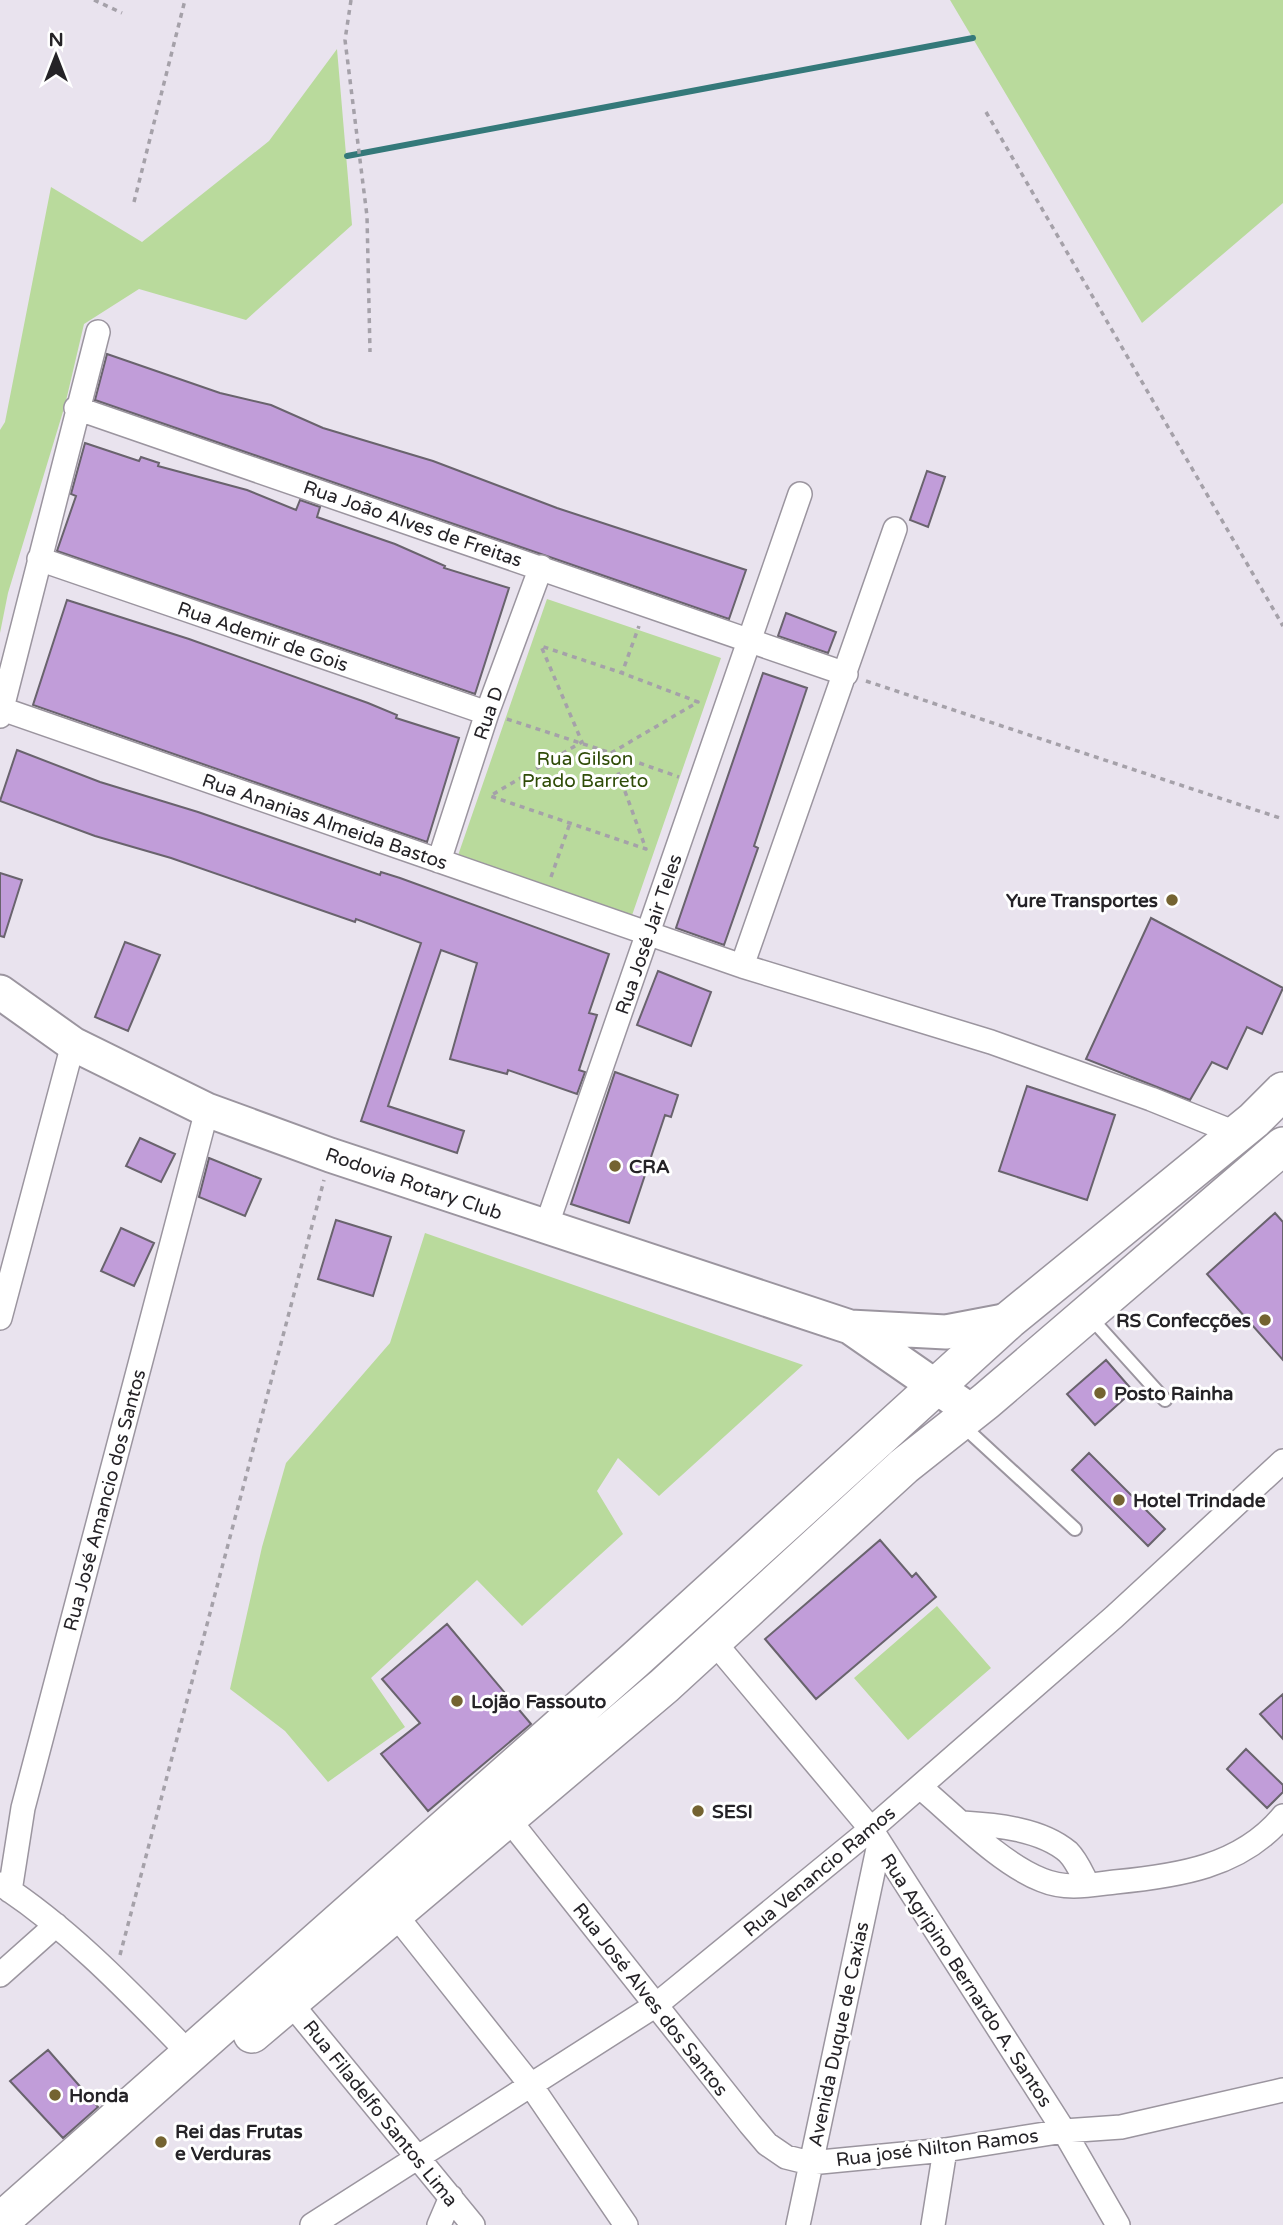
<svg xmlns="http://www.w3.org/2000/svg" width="1283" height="2225" font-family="'Varela Round',sans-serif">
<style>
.green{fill:#b9da9c}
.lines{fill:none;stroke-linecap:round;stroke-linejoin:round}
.stream{stroke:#34797a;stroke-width:6}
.building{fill:#c19dd9;stroke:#69636d;stroke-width:2}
.service-casing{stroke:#9b959f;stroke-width:16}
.minor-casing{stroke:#9b959f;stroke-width:26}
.secondary-casing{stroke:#9b959f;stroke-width:37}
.primary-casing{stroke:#9b959f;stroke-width:40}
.path{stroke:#a5a1a9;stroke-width:3.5;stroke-dasharray:5 5;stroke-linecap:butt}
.service{stroke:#fff;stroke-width:12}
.minor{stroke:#fff;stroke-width:23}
.secondary{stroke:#fff;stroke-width:33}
.primary{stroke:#fff;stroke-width:37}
.poi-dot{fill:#746331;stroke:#fff;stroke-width:2.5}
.labels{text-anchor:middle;stroke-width:6;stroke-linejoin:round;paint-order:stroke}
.street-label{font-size:19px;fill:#252327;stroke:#fff}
.park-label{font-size:19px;fill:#2f4c08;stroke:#fff}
.poi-label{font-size:19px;font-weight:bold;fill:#252327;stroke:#fff;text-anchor:start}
</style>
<rect width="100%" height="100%" fill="#e9e3ee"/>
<path class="green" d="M950,0h333v203l-141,120z
M337,49l15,176 -106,95 -107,-31 -55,35 -19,81 -57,188 -8,40v-203l5,-8 46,-235 91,55 127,-101z
M547,599l174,59 -92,266 -174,-60z
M425,1233l378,132 -144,131 -41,-38 -21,33 26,43 -101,92 -45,-46 -106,98 34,49 -77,55 -43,-51 -55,-42 32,-142 24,-84 104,-120z
M937,1606l54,62 -83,72 -54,-62z"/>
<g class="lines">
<path class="stream" d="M347,156l626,-118"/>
</g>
<path class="building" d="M107,354l113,39 51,12 52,23 110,33 124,47 189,62 -17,49 -634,-219z
M85,443l54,18 2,-4 18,6 -1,3 89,24 49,20 4,-10 20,7 -3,10 78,27 50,22 -1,2 65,20 -34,106 -418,-143 19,-55 -5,-2z
M927,471l18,6 -17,50 -18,-7z
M67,600l122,39 179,64 29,12 -1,3 63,20 -32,104 -394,-137z
M786,613l50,19 -8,21 -50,-17z
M763,673l44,15 -53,158 4,2 -34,97 -48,-17z
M17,750l83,32 98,30 182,63 1,-3 19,6 209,76 -20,59 8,2 -18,55 6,2 -8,22 -69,-24 -1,4 -57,-15 27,-96 -36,-13 -53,156 76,25 -7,22 -96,-32 60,-178 -65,-24 -1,3 -184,-64 -76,-22 -95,-35z
M0,873l22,7 -18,57 -4,-1z
M1151,918l132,70 -21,46 -15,-7 -20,42 -15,-7 -22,38 -104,-41z
M125,942l35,13 -32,76 -33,-14z
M658,971l53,21 -20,54 -54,-21z
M615,1072l63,23 -7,22 -6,-2 -36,108 -58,-19z
M1027,1086l88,29 -28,85 -88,-29z
M140,1138l35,16 -14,28 -35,-16z
M209,1158l52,21 -16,37 -46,-19z
M1275,1213l8,9v138l-76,-86z
M336,1220l55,17 -18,59 -55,-17z
M121,1228l33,15 -20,43 -33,-15z
M1106,1360l27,31 -38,34 -28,-31z
M1089,1453l76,76 -17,17 -76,-76z
M880,1540l32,37 4,-4 20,24 -120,102 -51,-60z
M447,1624l84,100 -103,87 -47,-57 39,-31 -38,-44z
M1283,1694v45l-23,-25z
M1246,1749l37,36v7l-16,16 -40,-39z
M48,2050l50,57 -35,31 -53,-57z"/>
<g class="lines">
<g class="service-casing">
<path id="service" d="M1090,1317l75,83
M962,1425l113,104"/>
</g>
<g class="minor-casing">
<path id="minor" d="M76,408l770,266
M39,559l448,154
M2,709l740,257 249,76 160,57 87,35
M0,716l98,-384
M439,861l48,-148 54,-146
M742,966l153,-437
M546,1227l254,-733
M0,1318l73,-274
M714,1642l157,187 193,302 54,94
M920,1787c35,29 79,76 122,93 24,10 48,5 73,2 62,-6 126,-15 168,-66
M506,1816l244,308 17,20 19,13 24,6 135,-13 119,-19 57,-4 162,-37
M963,1823c33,2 78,6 105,29 9,9 14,22 20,33
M0,1884c72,47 131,110 191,171
M10,1891l13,-83 184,-698
M394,1913l136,171 96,141
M0,1975l56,-50
M289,2001l184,224
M312,2225l344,-220 215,-176 243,-212 169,-156
M439,2225l12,-28
M798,2225l81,-381
M933,2225l12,-75"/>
</g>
<g class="secondary-casing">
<path id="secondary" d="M0,992l73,52 134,66 123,45 520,172 96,5 63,-12
M850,1327l121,84"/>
</g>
<g class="primary-casing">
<path id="primary" d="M252,2034l412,-348 240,-220 82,-65 297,-255
M0,2222l635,-562 374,-340 245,-200 29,-29"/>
</g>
<path class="path" d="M94,0l28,13
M351,0l-6,40 22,176 3,136
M986,112l297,514
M134,202l51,-202
M866,681l417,138
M507,719l104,34 35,96 -156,-53 92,-54 -41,-96 81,27 17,-47
M611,753l87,-51 -76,-29
M611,753l68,24
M551,877l19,-54
M120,1955l204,-775"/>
<use href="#service" class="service"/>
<use href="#minor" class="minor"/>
<use href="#secondary" class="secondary"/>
<use href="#primary" class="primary"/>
</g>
<g class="poi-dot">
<circle cx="1172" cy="900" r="7"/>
<circle cx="615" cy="1166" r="7"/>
<circle cx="1265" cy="1320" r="7"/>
<circle cx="1100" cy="1393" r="7"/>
<circle cx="1119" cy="1500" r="7"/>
<circle cx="457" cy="1701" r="7"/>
<circle cx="698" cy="1811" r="7"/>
<circle cx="55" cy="2095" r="7"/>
<circle cx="161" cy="2142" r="7"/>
</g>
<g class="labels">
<g class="street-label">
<text transform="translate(413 523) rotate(19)" y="7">Rua João Alves de Freitas</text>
<text transform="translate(263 636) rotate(19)" y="7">Rua Ademir de Gois</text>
<text transform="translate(488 713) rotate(-71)" y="7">Rua D</text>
<text transform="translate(325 821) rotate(19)" y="7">Rua Ananias Almeida Bastos</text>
<text transform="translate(648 934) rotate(-71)" y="7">Rua José Jair Teles</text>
<text transform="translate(414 1183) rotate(19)" y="7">Rodovia Rotary Club</text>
<text transform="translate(104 1500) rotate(-75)" y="7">Rua José Amancio dos Santos</text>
<text transform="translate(819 1871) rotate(-40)" y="7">Rua Venancio Ramos</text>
<text transform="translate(967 1980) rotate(57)" y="7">Rua Agripino Bernardo A. Santos</text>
<text transform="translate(651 1999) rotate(52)" y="7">Rua José Alves dos Santos</text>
<text transform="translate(838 2034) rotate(-78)" y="7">Avenida Duque de Caxias</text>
<text transform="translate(381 2113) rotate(51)" y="7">Rua Filadelfo Santos Lima</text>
<text transform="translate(937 2147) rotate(-7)" y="7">Rua josé Nilton Ramos</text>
</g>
<g class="park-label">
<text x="585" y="765">Rua Gilson<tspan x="585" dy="22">Prado Barreto</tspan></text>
</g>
<g class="poi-label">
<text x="1158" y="907" text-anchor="end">Yure Transportes</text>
<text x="629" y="1173">CRA</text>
<text x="1251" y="1327" text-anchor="end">RS Confecções</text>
<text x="1114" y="1400">Posto Rainha</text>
<text x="1133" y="1507">Hotel Trindade</text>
<text x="471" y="1708">Lojão Fassouto</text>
<text x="712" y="1818">SESI</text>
<text x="69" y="2102">Honda</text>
<text x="175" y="2138">Rei das Frutas<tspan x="175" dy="22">e Verduras</tspan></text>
</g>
</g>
<g transform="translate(56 56)" stroke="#ffffff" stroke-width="5" paint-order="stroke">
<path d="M0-5L12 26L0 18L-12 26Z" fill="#252327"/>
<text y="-10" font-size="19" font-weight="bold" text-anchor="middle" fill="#252327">N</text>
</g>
</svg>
